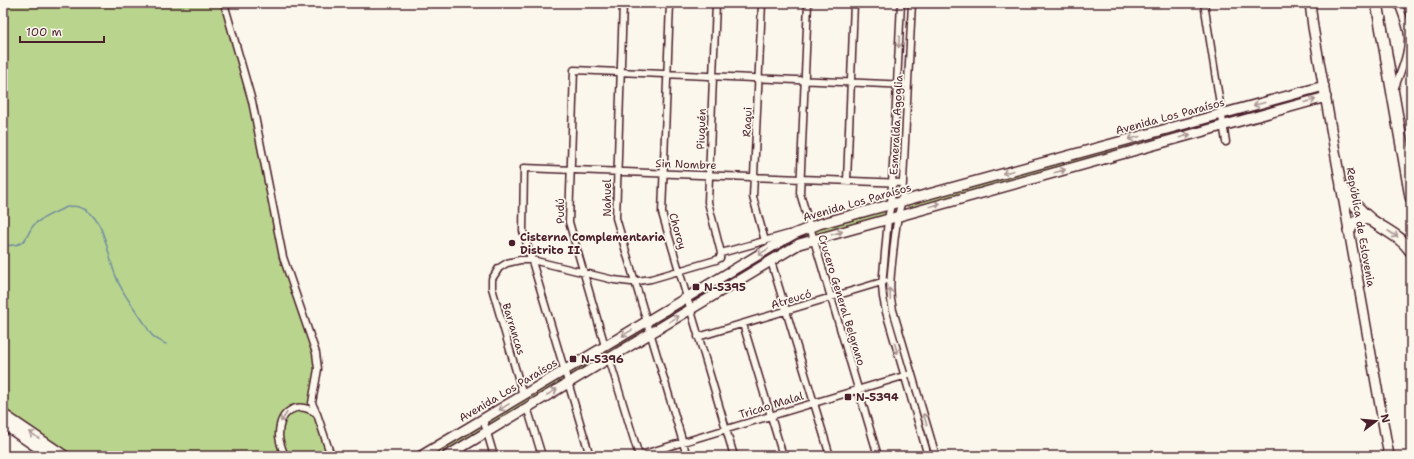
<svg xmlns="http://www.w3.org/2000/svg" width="1414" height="459" font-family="'Shantell Sans',sans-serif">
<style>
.green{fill:#b9d58d;stroke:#827a5c}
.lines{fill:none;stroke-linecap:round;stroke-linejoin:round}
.stream{stroke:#728e9f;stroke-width:1.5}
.street-casing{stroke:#4a1f2b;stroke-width:9}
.secondary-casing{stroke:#4a1f2b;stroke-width:12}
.highway-casing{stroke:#4a1f2b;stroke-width:14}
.street{stroke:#fbf7ec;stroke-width:6}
.secondary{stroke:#fbf7ec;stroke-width:9}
.highway{stroke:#fbf7ec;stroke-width:11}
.oneway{stroke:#ab9695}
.poi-dot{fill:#4a1f2b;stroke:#fbf7ec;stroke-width:1.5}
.labels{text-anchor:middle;stroke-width:3.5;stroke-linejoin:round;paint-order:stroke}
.street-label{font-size:11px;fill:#4a1f2b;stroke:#fbf7ec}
.poi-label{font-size:11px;font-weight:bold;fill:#4a1f2b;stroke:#fbf7ec;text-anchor:start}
</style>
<rect width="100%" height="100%" fill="#fbf7ec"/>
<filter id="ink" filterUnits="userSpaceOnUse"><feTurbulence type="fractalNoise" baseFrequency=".025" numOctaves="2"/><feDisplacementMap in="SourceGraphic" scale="8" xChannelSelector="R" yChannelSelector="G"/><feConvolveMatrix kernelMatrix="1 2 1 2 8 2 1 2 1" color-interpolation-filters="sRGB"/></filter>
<g filter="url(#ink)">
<path class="green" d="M3,3h221l28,98 29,146 36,114 -5,37 19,58h-261l-67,-45z
M1316,93v2l-83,24 -3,-2 1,-1z
M1213,120l1,3 -2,2 -302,83 -4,-3 1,-1z
M885,210l1,4 -2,1 -65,19h-3l-1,-3v-2z
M807,233l1,4 -114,66 -3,-2v-1l104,-63z
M683,304l2,2 -1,2 -30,18 -3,-1v-2z
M643,328l1,2 -1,2 -68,43h-3l-3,-3z
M562,377l1,4 -73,44 -2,-1v-3z
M479,426l2,4 -1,3 -39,23h-14z"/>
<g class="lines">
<path class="stream" d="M3,246c6,-1 12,0 18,-3 7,-4 7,-11 12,-17 4,-6 27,-16 34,-19 4,-1 8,-1 12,0 26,7 28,47 36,67 6,18 18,32 28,47 3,4 5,9 8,13 4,5 9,7 15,10"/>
<g class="street-casing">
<path id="street" d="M224,3l28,98 31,156 33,96 2,16 -6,34 5,11 14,42
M623,3l-7,215 71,238
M670,3l-8,210 72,243
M716,3l-8,199 13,51
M762,3l-9,194 12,44
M808,3l-8,190 78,263
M901,3l-10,201 -3,15 -6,67 1,11 3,15 42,144
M912,3l-10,198c-6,17 -7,35 -9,53 -2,19 -5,37 0,56l43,146
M1204,3l22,139
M1394,90c6,-17 15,-36 14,-54 -1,-11 -6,-22 -10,-33
M847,181l7,-178
M721,253l68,-19
M771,261l59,195
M743,324l40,132
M698,337l187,-56
M605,346l-36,-124 5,-152 334,15
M609,358l30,98
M523,395l-31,-107v-9l7,-11 8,-5 13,-3h12l82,20 17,2 20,-3 65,-19 4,-2 1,-5
M527,407l15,49
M483,419l11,37
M285,456c-3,-7 -6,-14 -6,-21 0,-23 17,-35 37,-22
M590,456l-67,-225 1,-63 379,15
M637,456l270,-81"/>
</g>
<g class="secondary-casing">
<path id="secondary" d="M1310,3l3,24 76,429
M3,414l62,42
M3,424l47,32
M421,456l354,-211 19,-11 25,-10 505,-138
M447,456l352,-212 527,-147"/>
</g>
<g class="highway-casing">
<path id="highway" d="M1377,3l34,194
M1342,187c8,13 16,23 28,32 14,11 31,17 41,32
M1349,231l3,-6c6,-5 12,-9 19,-5"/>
</g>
<use href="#street" class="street"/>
<use href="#secondary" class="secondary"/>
<use href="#highway" class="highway"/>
</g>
<defs><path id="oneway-shaft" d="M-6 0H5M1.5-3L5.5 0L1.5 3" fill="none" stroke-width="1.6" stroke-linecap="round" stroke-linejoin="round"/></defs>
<g class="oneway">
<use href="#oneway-shaft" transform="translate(899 42) rotate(93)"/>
<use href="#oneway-shaft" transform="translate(1310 101) rotate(-15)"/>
<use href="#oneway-shaft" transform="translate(1259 104) rotate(165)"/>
<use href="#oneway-shaft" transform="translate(1185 136) rotate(-16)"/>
<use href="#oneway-shaft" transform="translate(1134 138) rotate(165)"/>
<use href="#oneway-shaft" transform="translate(1060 171) rotate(-16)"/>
<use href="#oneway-shaft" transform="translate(1008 172) rotate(165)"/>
<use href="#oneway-shaft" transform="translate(935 205) rotate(-16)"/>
<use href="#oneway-shaft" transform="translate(837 233) rotate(-16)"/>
<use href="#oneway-shaft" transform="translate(1393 234) rotate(33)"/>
<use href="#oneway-shaft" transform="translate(763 252) rotate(149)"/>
<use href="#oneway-shaft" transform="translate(890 294) rotate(-94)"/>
<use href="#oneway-shaft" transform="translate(674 319) rotate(-31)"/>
<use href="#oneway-shaft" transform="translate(627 333) rotate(149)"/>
<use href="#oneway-shaft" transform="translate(896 348) rotate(74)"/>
<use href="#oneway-shaft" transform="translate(552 392) rotate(-31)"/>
<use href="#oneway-shaft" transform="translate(504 407) rotate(149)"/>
<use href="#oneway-shaft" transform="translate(284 417) rotate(123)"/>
<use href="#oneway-shaft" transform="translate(925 419) rotate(-106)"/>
<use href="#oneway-shaft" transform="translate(34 435) rotate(-146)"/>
</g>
</g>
<g class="poi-dot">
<circle cx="512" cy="243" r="4"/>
<rect x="692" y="283" width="8" height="8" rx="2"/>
<rect x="569" y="355" width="8" height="8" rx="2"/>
<rect x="844" y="393" width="8" height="8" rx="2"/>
</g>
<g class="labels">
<g class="street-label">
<text transform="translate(1170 116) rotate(-15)" y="4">Avenida Los Paraísos</text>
<text transform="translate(747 122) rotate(-87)" y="4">Raqui</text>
<text transform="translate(896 125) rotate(-87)" y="4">Esmeralda Agoglia</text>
<text transform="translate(701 129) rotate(-88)" y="4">Piuquén</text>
<text transform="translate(686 164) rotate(2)" y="4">Sin Nombre</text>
<text transform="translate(607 198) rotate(-90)" y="4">Nahuel</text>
<text transform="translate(857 202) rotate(-16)" y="4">Avenida Los Paraísos</text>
<text transform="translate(560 211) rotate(-91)" y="4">Pudú</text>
<text transform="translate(1361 227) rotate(80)" y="4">República de Eslovenia</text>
<text transform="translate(678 231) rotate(74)" y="4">Choroy</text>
<text transform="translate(791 299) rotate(-17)" y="4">Atreucó</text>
<text transform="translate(842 300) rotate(73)" y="4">Crucero General Belgrano</text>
<text transform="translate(514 329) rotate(73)" y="4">Barrancas</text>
<text transform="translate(508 390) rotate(-31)" y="4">Avenida Los Paraísos</text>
<text transform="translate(771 405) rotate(-17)" y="4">Tricao Malal</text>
</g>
<g class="poi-label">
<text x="520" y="241">Cisterna Complementaria<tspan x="520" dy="13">Distrito II</tspan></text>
<text x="704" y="291">N-5395</text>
<text x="581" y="363">N-5396</text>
<text x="856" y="401">N-5394</text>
</g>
</g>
<rect width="1414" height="459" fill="none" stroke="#fbf7ec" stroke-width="16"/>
<rect x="8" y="8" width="1398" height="443" fill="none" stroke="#4a1f2b" stroke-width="1.5" filter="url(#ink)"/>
<g transform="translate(1376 421) rotate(74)" stroke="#fbf7ec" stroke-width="3" paint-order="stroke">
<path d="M0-3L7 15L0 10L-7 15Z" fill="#4a1f2b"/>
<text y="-6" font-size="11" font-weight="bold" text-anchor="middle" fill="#4a1f2b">N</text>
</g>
<path d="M20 36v6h84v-6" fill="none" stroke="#4a1f2b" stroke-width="2"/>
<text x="26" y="36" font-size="12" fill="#4a1f2b" stroke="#fbf7ec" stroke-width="3" paint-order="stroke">100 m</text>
</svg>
